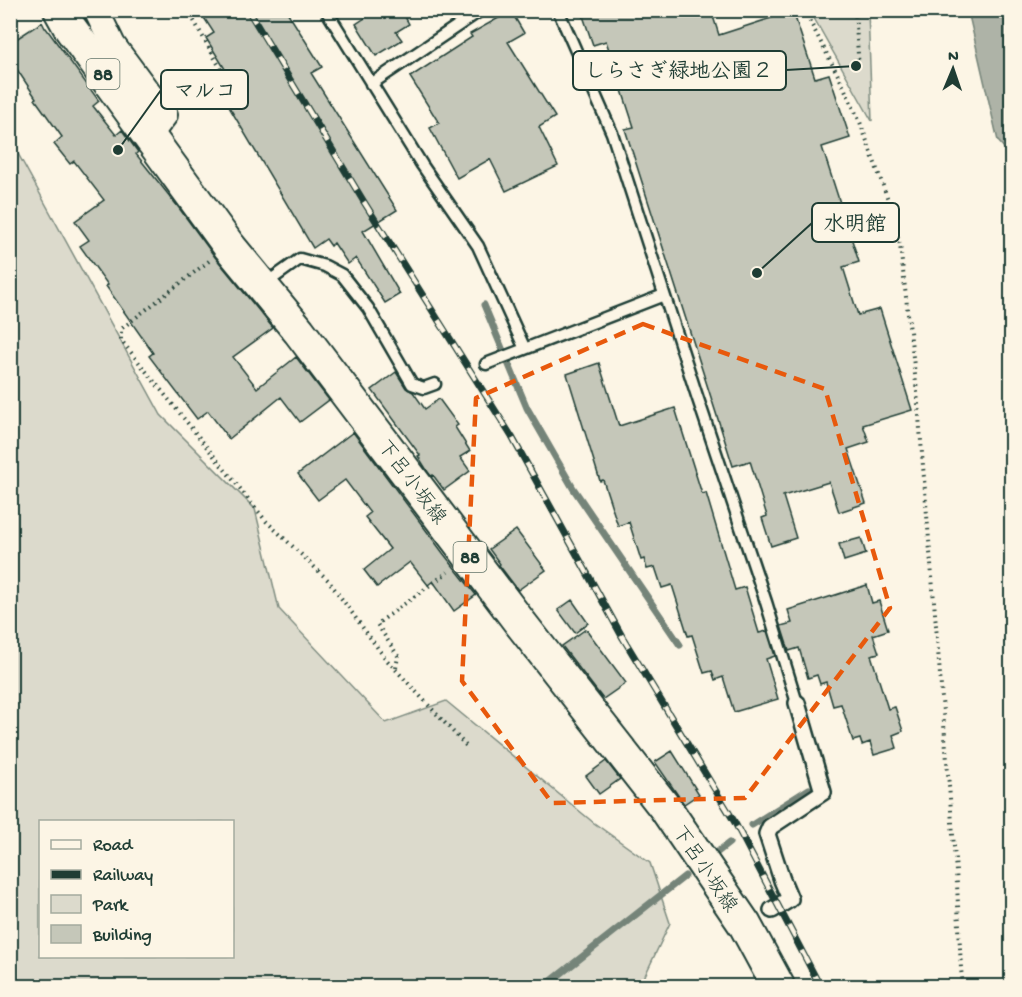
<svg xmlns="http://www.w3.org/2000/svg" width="1022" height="997" font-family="'Gochi Hand','Klee One',sans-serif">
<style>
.green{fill:#dcdacc;stroke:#7e8c80;stroke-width:1.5;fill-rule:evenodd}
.water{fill:#aeb3a7;stroke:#758479;stroke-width:1.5}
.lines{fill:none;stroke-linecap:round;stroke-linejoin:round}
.stream{stroke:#758479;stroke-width:7}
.building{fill:#c5c7b9;stroke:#1f3d34;stroke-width:1.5}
.service-casing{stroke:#1f3d34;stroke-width:15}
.pedestrian-casing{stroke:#1f3d34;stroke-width:20}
.tertiary-casing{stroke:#1f3d34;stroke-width:28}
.primary-casing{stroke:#1f3d34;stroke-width:36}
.path{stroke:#1f3d34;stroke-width:4;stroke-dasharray:1.5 4.5;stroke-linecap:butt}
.service{stroke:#fcf5e5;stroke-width:10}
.pedestrian{stroke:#fcf5e5;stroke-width:15}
.tertiary{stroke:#fcf5e5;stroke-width:24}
.primary{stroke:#fcf5e5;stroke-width:32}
.rail-casing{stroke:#1f3d34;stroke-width:7}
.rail{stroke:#fcf5e5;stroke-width:4.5;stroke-dasharray:14;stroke-linecap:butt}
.marked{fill:none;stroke:#e8590c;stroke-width:4.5;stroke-dasharray:12 8;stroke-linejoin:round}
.labels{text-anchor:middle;stroke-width:6;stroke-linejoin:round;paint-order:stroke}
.shield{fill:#fcf5e5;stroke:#617469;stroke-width:1.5}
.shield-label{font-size:18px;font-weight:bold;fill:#1f3d34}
.street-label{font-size:20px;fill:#1f3d34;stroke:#fcf5e5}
.leader{fill:none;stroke:#1f3d34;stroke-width:2}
.callout-dot{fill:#1f3d34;stroke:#fcf5e5;stroke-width:2}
.callout{fill:#fcf5e5;stroke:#1f3d34;stroke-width:2}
.callout-label{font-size:21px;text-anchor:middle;font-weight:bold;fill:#1f3d34}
</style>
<rect width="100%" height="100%" fill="#fcf5e5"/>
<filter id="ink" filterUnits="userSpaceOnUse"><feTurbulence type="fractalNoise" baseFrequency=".0167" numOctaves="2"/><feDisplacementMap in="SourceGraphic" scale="12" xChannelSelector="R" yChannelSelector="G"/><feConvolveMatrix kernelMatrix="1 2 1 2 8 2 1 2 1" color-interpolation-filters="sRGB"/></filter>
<g filter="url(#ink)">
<path class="green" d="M810,11h58l4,110z
M10,139l151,276 94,94 24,100 107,114 60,-22 148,122 56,40 20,60 -30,63h-629zM40,822h192v134h-192z"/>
<path class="water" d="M968,11h43v145l-13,-15z"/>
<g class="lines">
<path class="stream" d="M484,305l43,103 46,80 107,157
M752,825l57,-36
M715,854l14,-11
M545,986l140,-110"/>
</g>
<path class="building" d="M199,10h87l36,57 -11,6 86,137 -34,21 37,63 -15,9 -29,-45 -8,6 -14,-21 -3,3 -5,-7 -13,9 -91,-153 14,-8 -30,-49 8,-5z
M377,10h24l8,14 -13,8 6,8 -26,16 -20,-32z
M581,10h130l8,25 74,-24 22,67 14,-4 21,64 -28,9 37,115 -16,5 15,48 22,-6 32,101 -49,15 6,17 -21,7 18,54 -27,9 -10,-30 -46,14 13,42 -25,8 -9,-28 5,-2 -17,-55 -17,5 -108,-337 9,-2 -28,-86 -13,4z
M511,11l13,22 -16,9 47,75 -16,10 19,39 -52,25 -16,-32 -33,19 -27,-50 9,-5 -29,-46 62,-40 -2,-3z
M42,22l3,6h1l53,73 -6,5 23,29 6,-5 16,22 -2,2 43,54 36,49 58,71 -40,29 24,31 39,-31 33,43 -29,22 -19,-25 -52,42 -21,-28 -11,8 -48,-63 4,-3 -47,-67 2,-1 -28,-39 9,-6 -14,-19 29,-21 -30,-39 -4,3 -16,-20 8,-7 -27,-38 1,-1 -26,-39v-16z
M599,363l20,63 56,-18 27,86 4,-1 29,97 10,-3 14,46 8,-2 8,25 -9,3 12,40 -44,13 -11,-35 -8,3 -3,-9 -8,2 -12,-38 -4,1 -16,-51 -10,3 -7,-21 -8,2 -3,-10 -3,1 -12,-38 -11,4 -15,-46 -3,1 -33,-107z
M396,372l10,16 7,4 12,17 14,-10 19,26 -3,2 15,24 -10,6 10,14 -26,19 -11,-15 -2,1 -3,-4 -10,-16 2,-1 -48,-65z
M353,432l90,121 33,42 -22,16 -21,-30 -5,4 -18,-23 -33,25 -13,-17 26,-21 -25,-32 5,-4 -25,-33 -27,20 -20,-26z
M516,530l30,40 -28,20 -19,-25 1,-1 -11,-15z
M861,538l5,16 -22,7 -5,-17z
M867,585l5,18 7,-2 9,29 -15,5 6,18 -8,2 17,54 7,-2 8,24 -10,4 4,13 -23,7 -4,-13 -8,3 -2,-6 -7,2 -12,-37 -8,2 -7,-24 -6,2 -3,-9 -9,3 -9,-30 -10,3 -8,-25 11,-3 -4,-13z
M572,600l16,23 -13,10 -17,-23z
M586,629l40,54 -23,16 -41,-53z
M672,751l27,43 -15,10 -29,-42z
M606,761l14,18 -21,15 -13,-18z"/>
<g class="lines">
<g class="service-casing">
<path id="service" d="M326,10l96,155 56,81 47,103
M558,10l54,123 85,263 69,206 31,101
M371,84l110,-74
M265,284l35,-25 25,7 17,9 26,33 44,76 12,4 11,-4
M486,364l178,-69"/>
</g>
<g class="pedestrian-casing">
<path id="pedestrian" d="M772,910l18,-11 -8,-19 -15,-46 3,-7 53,-35 -26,-89"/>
</g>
<g class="tertiary-casing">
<path id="tertiary" d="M96,10l17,35 52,70 -16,21"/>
</g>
<g class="primary-casing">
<path id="primary" d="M60,10l10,18 159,218 70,85 219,289 148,189 79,116 33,61"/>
</g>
<path class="path" d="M188,10l44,79
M804,10l38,73 18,39 30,83 10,40 17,147 40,492 4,85 2,17
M855,10l4,59
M209,261l-88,68v11l145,181 62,59 57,78 83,90
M396,668l2,-12 -21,-32 71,-52"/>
<use href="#service" class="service"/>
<use href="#pedestrian" class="pedestrian"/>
<use href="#tertiary" class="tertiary"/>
<use href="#primary" class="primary"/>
<g class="rail-casing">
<path id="rail" d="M248,10l116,192 148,235 111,201 111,183 86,165"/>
</g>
<use href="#rail" class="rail"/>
</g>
</g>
<path class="marked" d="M643,324l182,65 65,219 -145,190 -193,5 -90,-122 14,-283z"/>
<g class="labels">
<g class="shield">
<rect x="86.5" y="59" width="33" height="30" rx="4.5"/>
<rect x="453.5" y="542" width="33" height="30" rx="4.5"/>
</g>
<g class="shield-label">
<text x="103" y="80">88</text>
<text x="470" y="563">88</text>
</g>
<g class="street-label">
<text transform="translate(413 481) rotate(53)" y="7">下呂小坂線</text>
<text transform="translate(706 868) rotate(56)" y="7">下呂小坂線</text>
</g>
</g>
<path class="leader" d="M856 66L786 70M118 150L161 90M757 273L812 223"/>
<g class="callout-dot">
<circle cx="856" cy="66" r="6"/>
<circle cx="118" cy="150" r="6"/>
<circle cx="757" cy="273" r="6"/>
</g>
<g class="callout">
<rect x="573" y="51" width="213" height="39" rx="6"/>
<rect x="161" y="70" width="87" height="39" rx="6"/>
<rect x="812" y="203" width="87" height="39" rx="6"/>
</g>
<g class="callout-label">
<text x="679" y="77">しらさぎ緑地公園２</text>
<text x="205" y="97">マルコ</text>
<text x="855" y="230">水明館</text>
</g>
<rect width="1022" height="997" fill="none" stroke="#fcf5e5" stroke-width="36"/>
<rect x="18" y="18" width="986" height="961" fill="none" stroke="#1f3d34" stroke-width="2" filter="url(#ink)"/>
<rect x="39" y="820" width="195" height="138" fill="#fcf5e5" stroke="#a4ab9e" stroke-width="1.5"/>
<rect x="51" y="840" width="30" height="9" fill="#fcf5e5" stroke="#a4ab9e" stroke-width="1.5"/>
<text x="93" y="850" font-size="18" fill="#1f3d34">Road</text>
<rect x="51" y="870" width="30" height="9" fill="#1f3d34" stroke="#a4ab9e" stroke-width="1.5"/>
<text x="93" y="880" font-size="18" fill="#1f3d34">Railway</text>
<rect x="51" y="895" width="30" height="18" fill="#dcdacc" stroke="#a4ab9e" stroke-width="1.5"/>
<text x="93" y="910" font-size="18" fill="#1f3d34">Park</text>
<rect x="51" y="925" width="30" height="18" fill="#c5c7b9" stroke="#a4ab9e" stroke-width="1.5"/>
<text x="93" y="940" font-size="18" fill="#1f3d34">Building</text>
<g transform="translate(953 69) rotate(2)" stroke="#fcf5e5" stroke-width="4.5" paint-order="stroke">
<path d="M0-4.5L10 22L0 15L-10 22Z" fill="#1f3d34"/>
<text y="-9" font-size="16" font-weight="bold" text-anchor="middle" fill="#1f3d34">N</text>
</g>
</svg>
